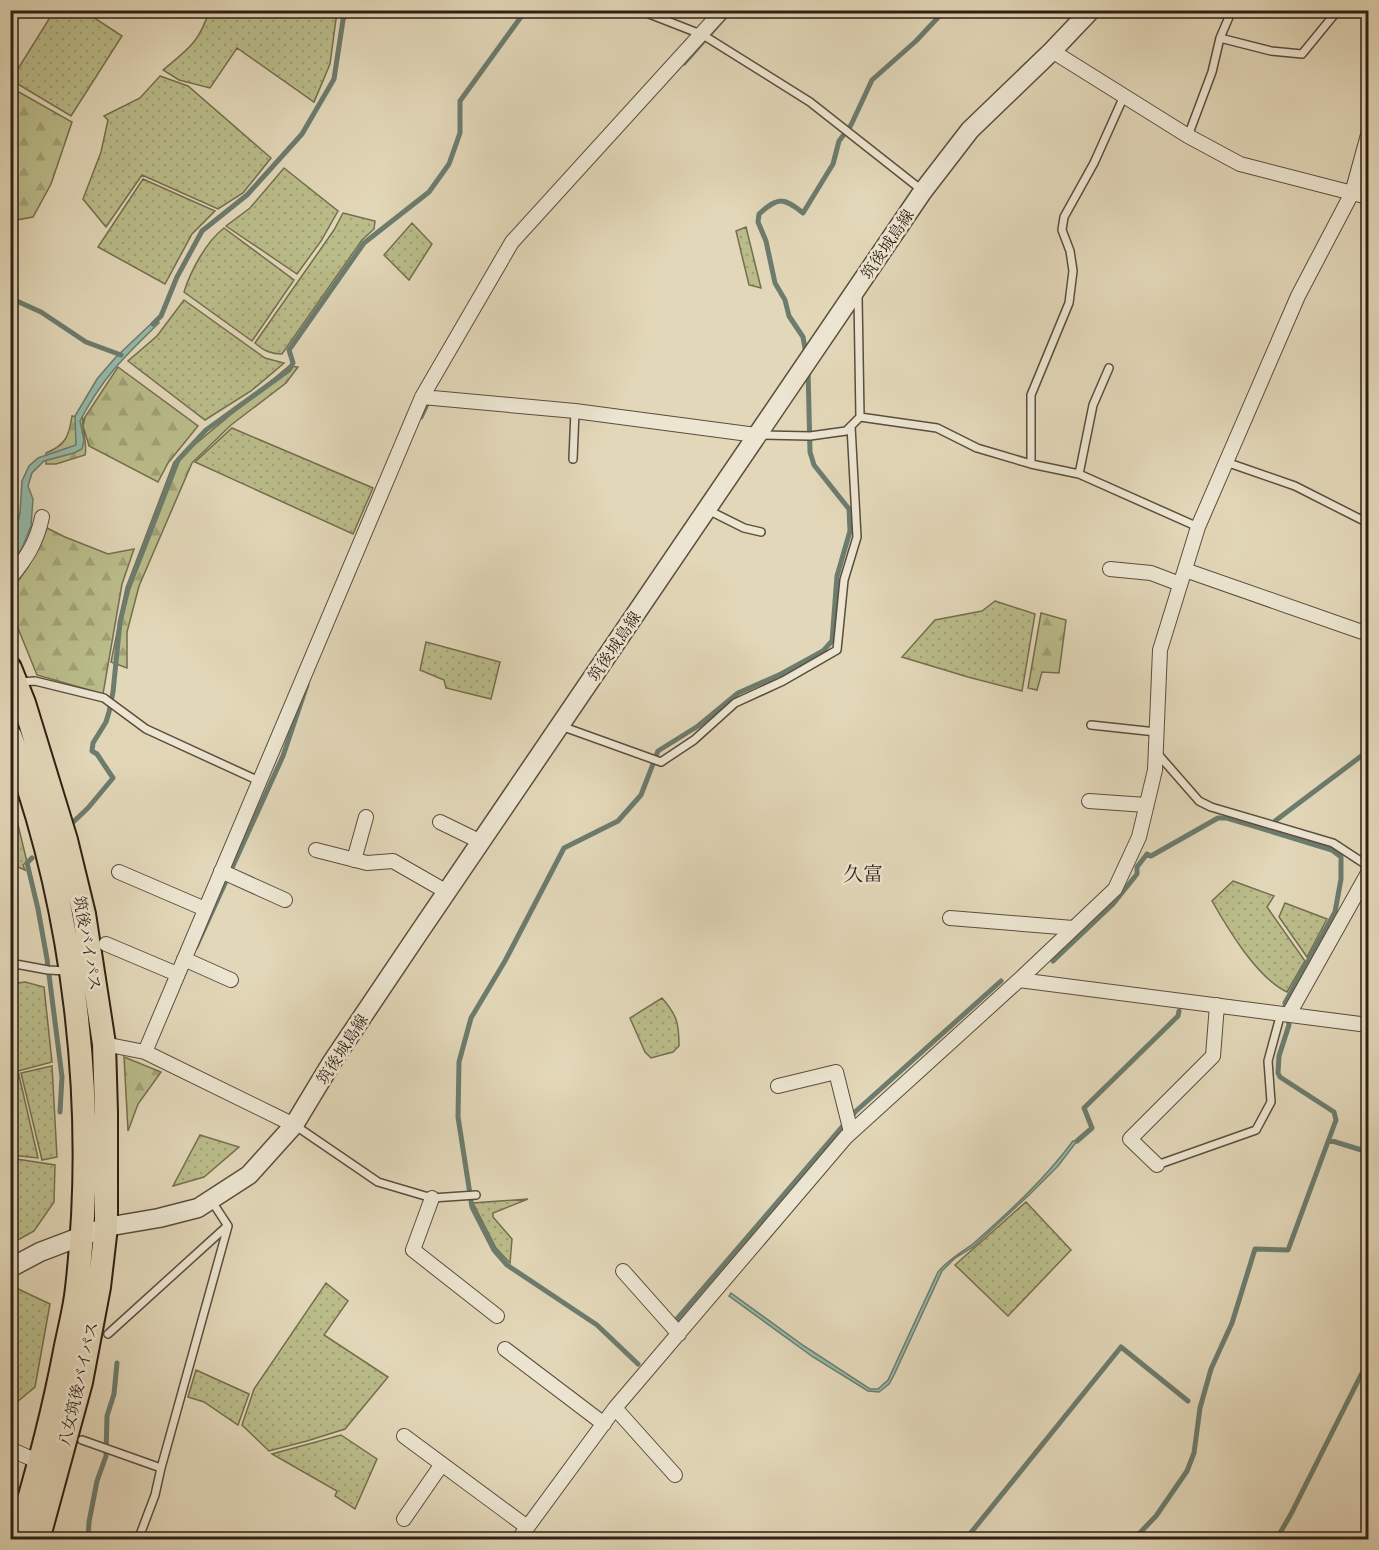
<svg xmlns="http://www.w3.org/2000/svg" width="1379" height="1550" font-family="'Old Standard TT','Noto Serif JP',serif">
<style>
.grass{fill:url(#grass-dots);stroke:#746e4e;stroke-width:1.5}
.forest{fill:url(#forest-firs);stroke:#746e4e;stroke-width:1.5}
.water{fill:#95baaa;stroke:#6c7c6e;stroke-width:1.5}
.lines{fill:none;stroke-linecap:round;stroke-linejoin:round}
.stream{stroke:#6c7c6e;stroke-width:5}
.service-casing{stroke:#5c4d3c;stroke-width:10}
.minor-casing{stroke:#5c4d3c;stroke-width:16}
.tertiary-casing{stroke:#5c4d3c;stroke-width:21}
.trunk-casing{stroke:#2f1f13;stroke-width:26}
.service{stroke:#ece5d1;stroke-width:7}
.minor{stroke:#ece5d1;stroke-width:14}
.tertiary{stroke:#ece5d1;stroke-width:18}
.trunk{stroke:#e2d7b8;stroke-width:22}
.labels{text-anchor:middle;stroke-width:5;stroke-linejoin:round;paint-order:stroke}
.street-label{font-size:16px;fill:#2f1f13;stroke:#ece5d1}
.quarter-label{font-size:20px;fill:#2f1f13;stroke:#ece5d1}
</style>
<defs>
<pattern id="grass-dots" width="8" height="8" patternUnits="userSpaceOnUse" patternTransform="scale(1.5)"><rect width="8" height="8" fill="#babc8a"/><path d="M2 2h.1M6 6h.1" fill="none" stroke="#a0a176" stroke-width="1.8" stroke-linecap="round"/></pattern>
<pattern id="forest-firs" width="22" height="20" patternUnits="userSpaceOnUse" patternTransform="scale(1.5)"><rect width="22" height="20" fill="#babc8a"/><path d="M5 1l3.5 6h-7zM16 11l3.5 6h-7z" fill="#a0a176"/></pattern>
</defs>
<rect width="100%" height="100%" fill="#e2d7b8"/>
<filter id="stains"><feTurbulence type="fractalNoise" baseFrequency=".00333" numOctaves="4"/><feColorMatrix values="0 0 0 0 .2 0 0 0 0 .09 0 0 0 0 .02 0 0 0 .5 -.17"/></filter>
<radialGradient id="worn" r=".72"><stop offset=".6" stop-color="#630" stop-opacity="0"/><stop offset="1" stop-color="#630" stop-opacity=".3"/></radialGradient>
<path class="grass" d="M54,11h30l38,25 -51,80 -60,-36z
M209,11h130l-3,8 -6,45 -16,38 -77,-54 -27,40 -31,-8 -16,-10c25,-21 36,-27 46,-59z
M160,76l28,10 83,72 -28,35 -25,16 -76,-34 -36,52 -23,-28 18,-47 7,-32 -4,-4 36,-18z
M284,168l54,43 -17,30 -24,33 -71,-48 24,-18z
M143,179l72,32 -23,23 -27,50 -67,-37z
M343,213l32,8 -1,8 -12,11 -80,114c-11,0 -18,-3 -27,-11l79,-113z
M412,223l20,21 -23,36 -25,-25z
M746,227l15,61 -12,-3 -13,-54z
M224,228l70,52 -42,61 -68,-49c7,-22 22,-50 40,-64z
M184,300l81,58 19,5 -33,28 -46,29 -77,-59 29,-25z
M232,428l141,60 -20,46 -158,-72z
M995,601l40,13 -13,77 -54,-14 -66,-20 33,-37 47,-9z
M426,642l74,20 -9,37 -45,-11 -2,-8 -24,-10z
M11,796l16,66 -4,3 2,5 -14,-6z
M1233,881l41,15 -7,11 38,54 -18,31c-30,-14 -59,-63 -75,-91z
M1285,903l42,16 -20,38 -28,-40z
M25,982l19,5 8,75 -34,9 20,87 -27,-3v-171z
M662,998c15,17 17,25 17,48l-6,6 -22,6 -6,-6 -15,-34z
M52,1066l5,91 -15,3 -21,-87z
M200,1135l39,12 -35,30 -31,9z
M10,1158l45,7 -1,37 -20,29 -23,13z
M528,1199l-35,14v4l19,22 -2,24 -14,-15 -23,-45z
M1026,1202l45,48 -63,66 -53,-51z
M326,1283l22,18 -24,34 64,42 -43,52 -38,12 -38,10 -27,-26 12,-36z
M14,1287l36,17 -15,83 -24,20 -1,-116z
M196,1370l53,24 -11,31 -34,-23 -16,-5z
M341,1435l36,24 -22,50 -20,-13 2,-5 -65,-37z"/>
<path class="forest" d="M10,87l62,35 -21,62 -18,33 -22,4z
M289,366l9,1 -12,16 -55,42 -39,38 -53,123 -12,46v36l-16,-6 15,-74 48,-126z
M118,367l80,59 -30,37 -10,19 -69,-36 -6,-20 2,-9z
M72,416l11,2c-2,13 5,24 2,37l-29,9h-10v-11c20,-8 23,-17 26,-37z
M47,528l18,9 43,17 26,-5 -12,35 -19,110 -66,-19 -26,-64v-20l17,-24z
M1041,613l25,7 -7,53 -17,-1 -5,18 -9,-2z
M124,1057l37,15 -23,32 -10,27z"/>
<path class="water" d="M156,319l3,4c-35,34 -56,54 -79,98l4,19 -2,9 -8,4 -30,8 -12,12 -4,13 5,13 -2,27 -9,22 -11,16v-20l3,-6 6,-25 2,-32 7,-15 9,-8 38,-13 -1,-29 22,-37 18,-21z
M1073,1141h4l-19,25 -29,29 -56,52 -18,11 -13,13 -48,104 -5,9 -10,8 -11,-1 -55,-34 -84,-61 2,-3 73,53 66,43h8l10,-9 50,-108c11,-13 23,-19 36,-29 35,-31 71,-64 99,-102z"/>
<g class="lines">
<path class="stream" d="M684,63l47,-53
M10,298l31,14 45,30 35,13
M153,324l8,-8 16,-39 25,-46 45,-36 55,-61 32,-55 9,-59 5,-10
M806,354l-3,-17 -14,-21 -4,-16 -10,-17 -9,-42 -8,-19 1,-8c19,-17 24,-17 44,-1l30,-49 6,-23 12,-16 21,-45 44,-39 29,-31
M421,417l9,-19
M1275,821l93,-70
M69,826l19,-18 25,-30 -16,-24 -5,-3 1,-8 13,-21 3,-10 4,-20 7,-70 8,-33 50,-129 28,-30 83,-60 4,-7 -4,-13 75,-107 65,-51 20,-28 11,-31v-32l66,-91
M32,858l-5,5 11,46 9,50 15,118 -2,35
M196,947l87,-191 24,-71
M1053,961l60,-57 24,-30v-7l10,-13 4,2 67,-38h9l105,32 9,7v22l-6,33 -50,91 4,22 -10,31 -1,17 2,4 54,35 2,8 -48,130 -33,-1 -23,74 -21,46 -11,39 -6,45 -7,18 -31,45 -23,24
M1329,1140l39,12
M1077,1141l15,-13 -8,-20 94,-92 1,-5
M677,1319l178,-207 146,-131
M638,1364l-41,-39 -90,-60 -13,-15 -22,-43 -14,-90 1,-55 12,-44 34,-57 59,-113 54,-27 23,-26 17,-44 40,-25 40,-33 43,-19 42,-23 9,-10 5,-65 13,-45 -1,-22 -35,-44 -4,-13 -2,-83
M88,1540l1,-18 8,-41 9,-25 1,-40 7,-22 3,-31
M965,1540l156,-193 67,54
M1276,1540l15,-26 77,-153"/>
<g class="service-casing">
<path id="service" d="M639,10l64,25 107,67 113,89
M1220,38l51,13 31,3 36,-44
M1188,136l24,-64 8,-34 12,-28
M860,417l77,11 40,20 54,16 48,10 119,53
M761,435l49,1 36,-5 14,-14 -2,-121
M573,459l2,-48
M1226,462l69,24 73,37
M1031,464v-69l38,-92 4,-32 -3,-20 -8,-21 2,-13 30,-54 30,-67
M1079,474l14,-69 16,-37
M708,510l36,18 17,4
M19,682l16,-1 69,17 42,31 113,52
M1091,725l65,7
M561,726l100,36 33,-22 41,-37 48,-22 54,-31 7,-70 13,-43 -6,-111
M1157,753l42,48 12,6 122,36 35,23
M10,963l38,7 19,1
M296,1126l82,56 54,16 44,-3
M1157,1165l99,-35 15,-28 -3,-41 13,-48
M108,1334l118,-107
M82,1440l79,28
M138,1540l17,-45 6,-27 67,-242 -17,-26"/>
</g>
<g class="minor-casing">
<path id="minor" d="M1052,51l136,85 52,28 128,33
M422,397l153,14 181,24
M1110,569l41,4 29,11
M1185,570l183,64
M10,578c16,-19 27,-36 32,-61
M1089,801l57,4
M440,822l41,20
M316,850l51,13 26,-2 54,31
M354,860l12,-43
M221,871l64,29
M119,872l86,37
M950,918l123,10
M106,944l71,30
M184,959l47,21
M1019,980l349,45
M1289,1014l79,-141
M104,1044l41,8 149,73
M145,1052l277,-655 90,-155 211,-232
M778,1086l58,-14 15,60
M1157,1165l-27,-26 83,-83 4,-51
M432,1198l-19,52 84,66
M623,1271l56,63
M505,1349l99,75
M615,1408l60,67
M404,1436l123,91
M10,1449l29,13
M404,1519l38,-55
M518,1540l97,-132 231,-271 173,-157 96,-91 24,-52 16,-67 5,-120 38,-123 100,-231 54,-103 16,-58"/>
</g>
<g class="tertiary-casing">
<path id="tertiary" d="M10,1268l30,-16 66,-25 53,-9 39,-10 51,-33 45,-50 38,-63 84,-125 507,-746 47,-61 82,-79 39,-41"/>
</g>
<g class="trunk-casing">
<path id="trunk" d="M10,668l14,35 42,137 18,74 20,130 2,68v115l-7,60 -18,95 -43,158
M10,735c65,171 88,371 67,553 -2,21 -8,42 -12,63 -12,63 -29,127 -48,189"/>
</g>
<use href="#service" class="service"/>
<use href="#minor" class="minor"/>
<use href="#tertiary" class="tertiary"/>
<use href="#trunk" class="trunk"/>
</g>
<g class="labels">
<g class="street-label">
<text transform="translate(887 244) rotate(-56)" y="6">筑後城島線</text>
<text transform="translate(614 646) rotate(-56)" y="6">筑後城島線</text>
<text transform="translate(88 943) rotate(80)" y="6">筑後バイパス</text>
<text transform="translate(342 1049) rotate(-57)" y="6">筑後城島線</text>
<text transform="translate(78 1384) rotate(-77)" y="6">八女筑後バイパス</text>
</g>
<g class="quarter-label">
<text x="863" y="881">久富</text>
</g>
</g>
<rect width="1379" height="1550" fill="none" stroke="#e2d7b8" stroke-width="36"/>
<rect x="12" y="12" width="1355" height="1526" fill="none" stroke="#2f1f13" stroke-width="3"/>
<rect x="18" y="18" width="1343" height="1514" fill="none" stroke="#2f1f13" stroke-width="1.5"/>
<rect width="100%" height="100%" filter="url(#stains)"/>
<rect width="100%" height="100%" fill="url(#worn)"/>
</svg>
